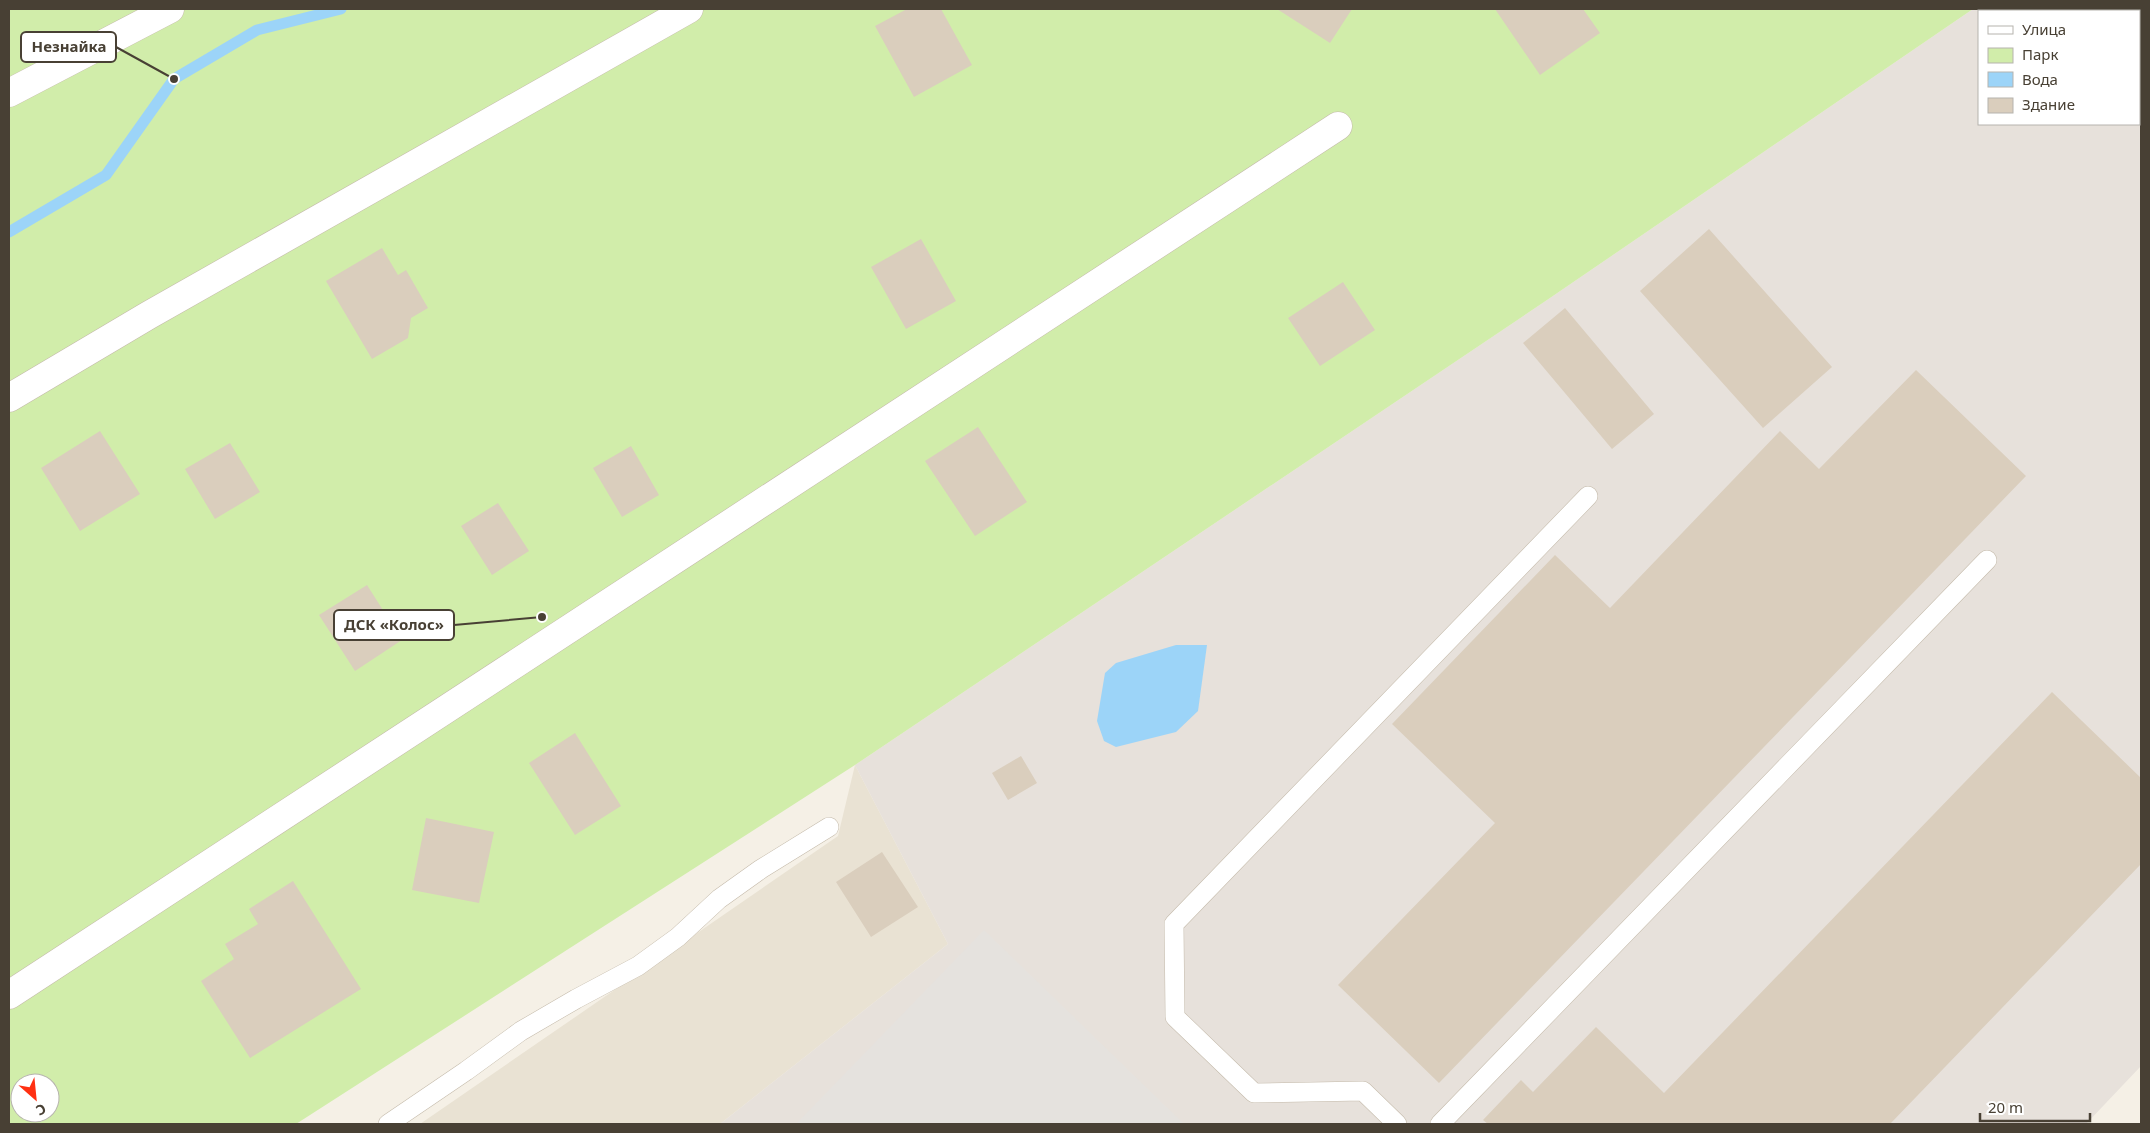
<svg xmlns="http://www.w3.org/2000/svg" width="2150" height="1133" font-family="'Noto Sans',sans-serif">
<style>
.residential{fill:#e9e2d3}
.industrial{fill:#e7e1db;fill-rule:evenodd}
.green{fill:#d1edaa;fill-rule:evenodd}
.parking{fill:#e5e2de}
.water{fill:#9cd4f8}
.lines{fill:none;stroke-linecap:round;stroke-linejoin:round}
.stream{stroke:#9cd4f8;stroke-width:11}
.building{fill:#dacebd}
.lane-casing{stroke:#c4baaa;stroke-width:20}
.street-casing{stroke:#c4baaa;stroke-width:29}
.lane{stroke:#fff;stroke-width:19}
.street{stroke:#fff;stroke-width:28}
.leader{fill:none;stroke:#484034;stroke-width:2}
.callout-dot{fill:#484034;stroke:#fff;stroke-width:2}
.callout{fill:#fff;stroke:#484034;stroke-width:2}
.callout-label{font-size:15px;text-anchor:middle;font-weight:bold;fill:#484034}
</style>
<rect width="100%" height="100%" fill="#f5f0e6"/>
<path class="residential" d="M855,765l93,179 -228,180h-300l418,-288z"/>
<path class="industrial" d="M1973,9h168v1057l-55,58h-1366l228,-180 -93,-179 695,-467zM1979,11h160v113h-160z"/>
<path class="green" d="M9,9h1964l-423,289 -695,467 -559,359h-287zM20,1083h30v30h-30z"/>
<path class="parking" d="M984,930l200,194h-388z"/>
<path class="water" d="M1176,645h31l-9,66 -22,21 -60,15 -12,-6 -7,-20 8,-48 11,-10z"/>
<g class="lines">
<path class="stream" d="M9,232l97,-57 68,-96 83,-49 84,-21"/>
</g>
<path class="building" d="M907,9h34l31,56 -58,32 -39,-71z
M1277,9h75l-22,34z
M1495,9h88l17,24 -60,42z
M1709,229l123,138 -69,61 -123,-137z
M921,239l35,62 -50,28 -35,-62z
M382,248l16,27 8,-5 22,38 -17,10 -3,20 -36,21 -46,-78z
M1343,282l32,48 -55,36 -32,-48z
M1565,308l89,106 -42,35 -89,-106z
M1916,370l110,106 -587,607 -101,-98 157,-162 -103,-99 163,-169 55,53 170,-177 39,38z
M978,427l49,75 -52,34 -50,-75z
M100,431l40,63 -60,37 -39,-63z
M230,443l30,49 -45,27 -30,-50z
M631,446l28,49 -37,22 -29,-49z
M498,503l31,48 -37,24 -31,-49z
M367,585l35,55 -47,31 -36,-56z
M2052,692l89,86v86l-251,260h-402l-5,-4 38,-40 12,12 63,-65 68,66z
M575,733l46,73 -46,29 -46,-72z
M1021,756l16,27 -29,17 -16,-27z
M426,818l68,14 -15,71 -67,-13z
M882,852l36,55 -47,30 -35,-55z
M293,881l68,108 -111,69 -49,-77 33,-22 -9,-15 33,-20 -9,-15z"/>
<g class="lines">
<g class="lane-casing">
<path id="lane" d="M388,1124l78,-53 55,-40 55,-32 62,-33 40,-29 41,-38 42,-30 68,-42
M1397,1124l-34,-33 -109,2 -79,-76 -1,-93 414,-428
M1440,1124l547,-564"/>
</g>
<g class="street-casing">
<path id="street" d="M9,93l161,-84
M9,398l140,-83 540,-306
M9,995l1329,-869"/>
</g>
<use href="#lane" class="lane"/>
<use href="#street" class="street"/>
</g>
<path class="leader" d="M174 79L116 47M542 617L454 625"/>
<g class="callout-dot">
<circle cx="174" cy="79" r="5"/>
<circle cx="542" cy="617" r="5"/>
</g>
<g class="callout">
<rect x="21" y="32" width="95" height="30" rx="5"/>
<rect x="334" y="610" width="120" height="30" rx="5"/>
</g>
<g class="callout-label">
<text x="69" y="52">Незнайка</text>
<text x="394" y="630">ДСК «Колос»</text>
</g>
<rect width="2150" height="1133" fill="none" stroke="#484034" stroke-width="20"/>
<rect x="1978" y="10" width="162" height="115" fill="#ffffff" stroke="#b6b3ae"/>
<rect x="1988" y="26" width="25" height="8" fill="#ffffff" stroke="#b6b3ae"/>
<text x="2022" y="35" font-size="15" fill="#484034">Улица</text>
<rect x="1988" y="48" width="25" height="15" fill="#d1edaa" stroke="#b6b3ae"/>
<text x="2022" y="60" font-size="15" fill="#484034">Парк</text>
<rect x="1988" y="72" width="25" height="15" fill="#9cd4f8" stroke="#b6b3ae"/>
<text x="2022" y="85" font-size="15" fill="#484034">Вода</text>
<rect x="1988" y="98" width="25" height="15" fill="#dacebd" stroke="#b6b3ae"/>
<text x="2022" y="110" font-size="15" fill="#484034">Здание</text>
<g transform="translate(35 1098) rotate(153)"><circle r="24" fill="#ffffff" stroke="#b6b3ae"/>
<path d="M0-4L9 19L0 12L-9 19Z" fill="#ff3012"/>
<text y="-8" font-size="14" font-weight="bold" text-anchor="middle" fill="#484034">С</text>
</g>
<path d="M1980 1113v8h110v-8" fill="none" stroke="#484034" stroke-width="2.5"/>
<text x="1988" y="1113" font-size="15" fill="#484034" stroke="#ffffff" stroke-width="4" paint-order="stroke">20 m</text>
</svg>
